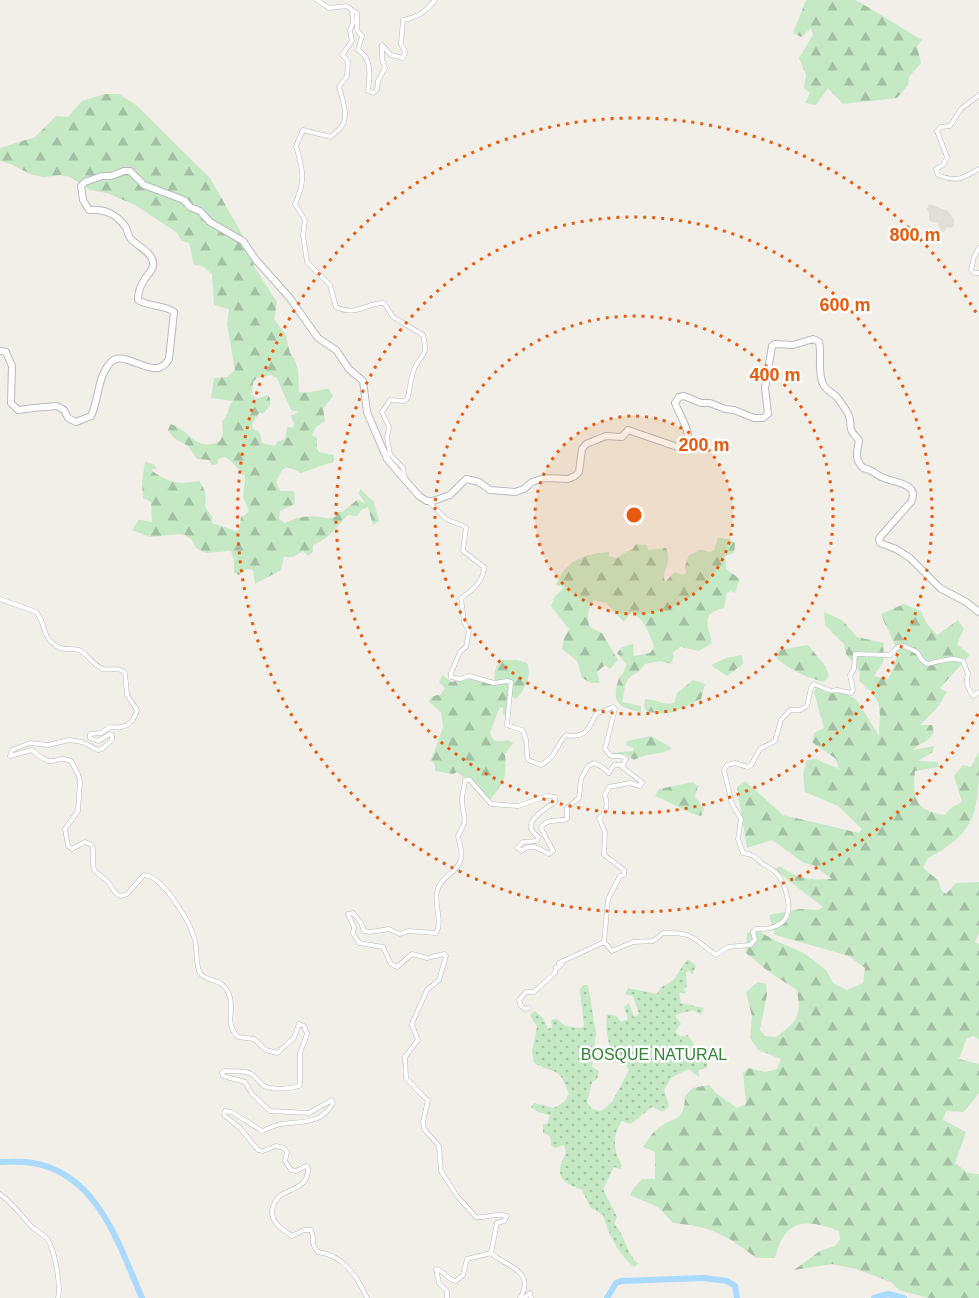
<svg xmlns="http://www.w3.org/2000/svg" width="979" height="1298" font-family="Helvetica,sans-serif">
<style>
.education{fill:#e1ded6}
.forest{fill:url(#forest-firs);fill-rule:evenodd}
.park{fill:url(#park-dots)}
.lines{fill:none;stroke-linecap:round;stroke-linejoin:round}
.river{stroke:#aadaff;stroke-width:6}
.street-casing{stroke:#b5b8bc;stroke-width:5}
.secondary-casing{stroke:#b6babf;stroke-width:8}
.street{stroke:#fff;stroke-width:4}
.secondary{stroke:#fff;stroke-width:6}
.ring{fill:none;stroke:#e8590c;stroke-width:3;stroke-dasharray:3 6}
.labels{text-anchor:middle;stroke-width:5;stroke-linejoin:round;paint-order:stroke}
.park-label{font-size:16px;fill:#348238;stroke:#fff}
.centre{fill:#e8590c;stroke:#fff;stroke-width:3}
.ring-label{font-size:18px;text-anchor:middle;font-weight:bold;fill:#e8590c;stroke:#fff;stroke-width:5;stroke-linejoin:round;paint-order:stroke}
</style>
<defs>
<pattern id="forest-firs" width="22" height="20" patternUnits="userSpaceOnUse" patternTransform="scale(1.5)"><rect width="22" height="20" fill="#c5e8c5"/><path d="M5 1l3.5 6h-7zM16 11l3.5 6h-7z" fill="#a3c0a4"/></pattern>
<pattern id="park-dots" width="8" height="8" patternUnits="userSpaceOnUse" patternTransform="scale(1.5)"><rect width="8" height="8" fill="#c5e8c5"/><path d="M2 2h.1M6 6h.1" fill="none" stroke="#a3c0a4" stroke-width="1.8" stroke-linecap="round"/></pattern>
</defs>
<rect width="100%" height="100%" fill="#f1efe8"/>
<path class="education" d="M929,204l19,7 6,9v5l-2,3 -5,-1 -2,4 -5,1 -2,-9 -9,-2v-8l-2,-4z"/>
<path class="forest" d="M806,0h50l66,40 -5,6 4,17 -12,14 -1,8 -11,13 -54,6 -15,-16 -12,17 -11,-2 5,-10 -6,-5 2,-13 -7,-17 14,-23 -2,-7 -10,9 -8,-4z
M105,94h14l17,11 74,73 32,56 13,34 22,34 -3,17 12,16 4,18 5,7 3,10 1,22c11,2 20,-3 30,-3l4,7 -10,13 2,12 -9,6 -4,8 5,3v11l2,3 15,3 -1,8 -7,1 -25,9 -14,-6 -5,3 -6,12 4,9h14l1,13 -15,7 -1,8 6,4c9,-5 24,-8 35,-6 6,1 9,2 15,0l2,-5h5l15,-12 8,3 -6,-9 1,-5 14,13 5,19 -6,4 -5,-18 -7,3 -4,6 -9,-1c-12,11 -18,24 -35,30v7l-5,4 -5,-5 -10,6h-9l-3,13 -26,14 -2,-14 -6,-1 -8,6 -5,-2v-13l-3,-9 -25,2 -10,-5 -4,-8 -7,-5 -6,-1 -29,3 -18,-7 7,-10 13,2 -1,-20 -8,-4 -1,-17 3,-19 9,2 2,4 -5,2c17,13 28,15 48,11 6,8 8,14 6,25l7,11v6l24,8 3,-1 2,-13 4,-2 4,-4 -6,-14 2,-20c-5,-6 -13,-17 -20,-20l-7,2v5l-6,1 -3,-5 -12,-1 -9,-13 -14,-8 -6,-8 2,-6c17,3 26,30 50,17l3,-7 -1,-13c8,-6 5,-14 11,-20l-22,-3 3,-20 13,-1 8,-7 -8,-46 2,-15 -15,-4 -2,-31 -10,-8 -8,-1 -5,-22 -7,-2 -6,-9 -41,-27 -28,-12 -17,-3 -20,-13 -10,-2 -16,2 -12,-2 -21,-11 -11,-3v-13l35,-11 21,-21 12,1 14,-16zM271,375l6,3 14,32 8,2 -8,4 3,8 -1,4 -6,-1 -2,12 -8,3 -2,4 -13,-3 -2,-10 -7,-4 -1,-5 7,-11h5l6,-8v-7l-2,-3 -12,4 -4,-4 1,-13 4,-4z
M718,538l11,1 6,4 -1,10 -9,3 1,13 14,10 -5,14 -4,-2 -4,2 -3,15c-24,5 -16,17 -12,35l-13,8 -18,-4 -9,6 2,3 -3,8 -11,-3 -15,3c-6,10 -15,11 -18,17 -3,6 -3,15 -5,21l19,4v6c-20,-4 -30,-8 -23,-31 2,-7 8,-9 8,-17l-9,-11 5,-6 11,-3 1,12 16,-3 4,-6c-5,-15 -9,-27 -23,-35l-7,10 -18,-19 -12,-3c-6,10 -8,16 -4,27l12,6 16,27 -8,9 -5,-4 -8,7 3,11h-9l-9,-5 -5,-17 -15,-12 2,-11 5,-9 -18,-23 3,-8 10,-11 -8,-2c10,-25 27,-31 53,-33v4l8,2 7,-5 9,-4 3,-5 11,1 1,5 18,-2c8,15 -6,21 -1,34l10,-10 7,3 4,-1 -1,-8 4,-11 11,-5 10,2 4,-2z
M904,604l17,7 6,13 10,11 21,-15 6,9 -7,15 13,11 -30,33 7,4 -10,16 -17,17h12l2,7c-9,14 -14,9 -21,18l21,-4 -1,6 -15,9 20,1 1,5 -24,4c-3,27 0,40 30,44l7,-8 10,-5 -8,-26 9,-11 8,2 8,-15c0,56 0,80 -51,106l-5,10 15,12 3,10 5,4 10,-11 23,-1v51l-4,9 4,2v96l-5,-4 -7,2 -8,21 20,5v29l-15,19 -18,-1 -3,9 23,12 -11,31 13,10 11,1v124h-51l-29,-8 -8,-8 -35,-13 -24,-5 -38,6 26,-19 15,-5 5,-7 -1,-8c-33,-13 -55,-12 -64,27h-19c-29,-23 -46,-32 -83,-35l-15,-16 -28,-12 3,-6 9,-10h13v-27l-12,-5c4,-5 7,-12 12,-16 16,-16 29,-5 30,-35l8,-8 16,-3 7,8 21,15 9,-4 -3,-31 5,-5 17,4 12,-3 4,-10 -23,-9 -8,-13 2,-21 -6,-24 12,-10 8,2 1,11 -7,35 5,6 11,1c22,-16 25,-20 21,-47l-28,-18 -23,-19 1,-20 10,-3 19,11 28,12 22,17 7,13 14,7 16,-7 2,-15 -16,-12 -74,-21 -6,-20 31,-6 17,1 6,-3 -49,-38 6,-3c19,14 30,14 52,13l-19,-14 -9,-2 -32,-23 -25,8 -10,-61 8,-6 38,34 76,18 3,-4 -24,-23 -33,-14 -2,-18 4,-14 9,-1 23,10 -3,-10 -24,-17 2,-9 10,-5 -10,-36 3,-5 10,6h17l12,6 23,37c1,-29 5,-36 -20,-55l1,-9 -14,-18 -2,-10 -19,-19 -1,-13 18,8 15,17 27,6 -1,19 -9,14 14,3c17,-30 4,-36 -7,-65z
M808,645l18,22 3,9 -5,6c-21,-6 -29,-10 -47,-23l-1,-6 3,-3z
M742,655l1,9 -16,12 -16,-11 15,-7z
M500,660h17l10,3c5,12 -2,27 -11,36l-6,-3 2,-15 -18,1 1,-12z
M443,675l8,7 20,-4c11,7 26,1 39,6l-4,20 1,11h-4v-7l-3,-1 -10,25c2,11 9,10 18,8l5,3 -8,11c2,24 0,26 -14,45l-11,-4 -9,-18h-8l-6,-5 -4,2 -18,-3v-6l-4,-5 12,-33 -2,-15 -12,-10 2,-5 10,-3 4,-6 -6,-6z
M693,680l12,4 -4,15c-23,10 -29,19 -55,12l-2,-6 1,-6c10,0 20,7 29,4l3,-10z
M651,736l21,12c-11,8 -26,4 -38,12l-9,-6 -12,2 -1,-3 21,-2 1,-3 -8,-3 1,-4z
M693,782l5,4 -3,11 9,12 -3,7c-17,-4 -30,-14 -46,-20l4,-7z"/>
<path class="park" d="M688,959l8,7 -4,9 -3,-5 -3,3 1,13 -3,4 2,2 -1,2 -4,-2 -2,1 2,10 23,5 -3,7 -8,-5 -18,5 6,9 -6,8 6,5 7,-2 8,13 -5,7 12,2 4,6v5l-9,2 1,7 -11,-8 -17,9 -7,12 5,16 -6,6 -11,-5 -21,17 -9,-3c-10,15 -9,29 0,45l-2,3 -6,-2 -11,22 14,28 -3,7c11,10 11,27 24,40l-4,3c-15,-12 -26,-33 -31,-52l-13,-8 -8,-17c-22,-8 -28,-14 -16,-37l-2,-8 -9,3 -4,-3 -1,-9 -7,-3v-9h4l3,-9 -12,-3 -7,-5 3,-4 20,5 10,-6 5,-8c-10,-28 -12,-19 -35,-31l-2,-12 5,-24 -7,-12 5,-4 8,7 5,11 4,-2 -1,-7 6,-1 8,7 16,2 3,-2 -4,-36 3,-5h5l8,48 -4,34 7,4 -2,8 -5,3 -5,20 5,7 9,2 11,-9 17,-32 -5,-7 -16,-2c5,-16 -5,-31 -1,-47l9,2 5,6 7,-3 -4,-12 5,-4 5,14 5,-3 -6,-18 -8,-2 3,-6 29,6c6,-10 8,-8 16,-14 4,-4 9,-15 15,-21z"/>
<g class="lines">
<path class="river" d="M0,1162c11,0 22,-1 33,1 65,11 86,82 109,135
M607,1298l9,-15 5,-2 82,-3 24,3 8,5 2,12
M874,1298l14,-4 16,4"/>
<g class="street-casing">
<path id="street" d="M317,0l12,8 18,-2 5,4 1,13 -3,7 2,11 -10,14 6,6 -1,15 -8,11c3,11 10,29 3,39 -3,4 -8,7 -11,11l-28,-7 -7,16c7,24 10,34 -1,58l10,16 -2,15 4,27 23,23 6,22c21,10 29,-4 48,-4l9,14 30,18c5,21 0,17 -8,32 -4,9 -5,20 -7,30l-3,4 -15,-1 -8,12 7,15 -2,11 3,16 13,14 2,11
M353,11l4,2v17l5,6 -4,14c14,7 12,27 10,41l5,2 4,-3 1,-9 7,-13 -3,-9v-14l9,10 12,3 2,-6 -4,-8 2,-24c13,-2 24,-9 32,-20
M979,95l-18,14 -11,17 -9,1 -4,4 10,26 -4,8 -7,4 2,6c20,8 24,3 41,-6
M979,248l-5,9 -3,13 3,3h5
M429,502l17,17 20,8 -3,24 21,16c0,14 -12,24 -23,31l3,24 5,9 -3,16 -6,5 -9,21v4l9,2 9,-3 25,7 13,-2 4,1 -4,43 15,5c7,10 3,19 6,30l13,5c16,-9 14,-18 25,-30 19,4 23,-6 30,-21l17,-7 2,2 -10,40 6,7h10l5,3 -4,8 20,15 -2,4 -10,-3 -21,4 -4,8c3,11 2,16 -6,23l6,14 -1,23 20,15v5l-4,1 -12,23 -4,43 -45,21 3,1 -4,4 -2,-1 -1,6 -21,19h-8l-7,8 2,6 4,3 4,-1
M0,599l36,13c10,10 5,26 22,35 7,4 17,0 23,4 8,5 13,15 22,18 9,2 15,-3 22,4l2,22 10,15c-4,15 -13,19 -27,17l-9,6 -11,1v4l8,3 12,-7 2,1v5l-10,9 -4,1 -16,-8 -13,-2 -21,5 -18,-2 -18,7 -2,6 22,-6c24,22 21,3 39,11l7,13 2,7 -2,30 -13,18 3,17 4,3 13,-7 7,3c3,8 -1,18 2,24 2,5 10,8 14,13 5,5 5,11 12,14l7,-2 17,-19c18,0 45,46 50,62 4,11 1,27 6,36 6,10 21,3 29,21 7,17 -6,27 9,43l16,2 12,11 11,3 17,-15 5,-14 5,2 3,8 -7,19v30l-1,3c-9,3 -27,4 -35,0 -6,-4 -8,-11 -15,-13 -8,-3 -17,-1 -25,-2l-2,2 1,3 22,6 7,12 18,17 39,2 23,-13 1,3c-12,22 -31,18 -52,21 -7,1 -13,5 -19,7l-30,-19 -7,-1 -1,4 17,14 17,21 5,1 13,-5 8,2 3,4 -2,9 6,9 5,1 10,-5 2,1c1,20 -14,20 -27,28 -3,2 -4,5 -6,7 -9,16 4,26 17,34l12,-6h7c5,9 -2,12 7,22 25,3 39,24 49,46
M604,942l8,9 21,-9 20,-1 10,-8c31,-1 29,5 53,22l12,-8 22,-2 5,-5 -2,-8 3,-3c26,1 38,-11 30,-37 -2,-5 -4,-13 -8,-17 -3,-5 -11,-8 -15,-11 -7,-6 -10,-10 -20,-11l-5,-14 3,-20 -9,-15 -8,-34 3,-5 8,-2 13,4 3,-2 9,-16 15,-8 6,-21 9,-10h10l7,-4 4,-18 3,-4 17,7 6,-1 14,3 2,-3 -3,-15 4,-6 1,-15 35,1 8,-8 6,-1 13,6 5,8 5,4c13,-2 23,-8 36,-3l5,13c-3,9 0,14 5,22l6,-4
M0,1194c12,9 20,19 29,30 5,6 13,9 18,15 8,10 14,48 11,59
M447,1298v-7l-8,-8 -3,-14c8,1 11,11 20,12l7,-6 4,-16 24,-6
M520,1298c17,-28 -16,-32 -29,-45l6,-30 7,-2 3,-5c-12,-4 -22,3 -31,1l-19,-21 -16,-25 -2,-25 -15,-17 -1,-7 5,-22 -4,-3 -18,-19 -1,-21 13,-17 -6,-15 1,-4 14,-31 12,-10 7,-24 -2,-2 -17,4 -15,-4 -15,13 -6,-3 -8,-17 -24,-4 -6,-10 1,-6 -6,-13 5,-1 8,10 3,8 6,1 19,-3 11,5 8,-3 28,2c7,-11 -2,-28 1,-41 3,-16 22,-20 24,-33 2,-7 -2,-16 -3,-23 12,-21 4,-17 4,-37 0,-6 3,-13 3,-19h5l21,24 27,2 29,-10 8,1v5c-7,5 -27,16 -24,27 2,3 5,6 7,8l-1,4 -14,1 -6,6 5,3c8,-9 18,-2 27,3l4,-3 -12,-23c5,-10 16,-6 26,-9v-11l12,-10 2,-19 7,-13 6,-3 8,4 7,6 5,-8h9
M524,1298l6,-5 1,5"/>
</g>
<g class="secondary-casing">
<path id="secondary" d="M0,351l6,1 6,14 -1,37 7,7c13,-2 25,-3 39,-4l7,4 4,8 8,4 15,-6c8,-16 6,-38 19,-53 15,-17 45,22 59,-4l5,-47c-8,-7 -25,-5 -36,-12 0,-6 2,-13 5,-18 3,-7 12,-12 10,-20 -2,-11 -16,-16 -22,-23 -4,-4 -3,-9 -6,-13 -10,-13 -21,-17 -36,-16l-6,-10 -2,-14 4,-4 17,-6h9l13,-5h6l14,14 40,15 6,7 10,4 10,11 33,19 13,19 33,37 29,41 18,12 13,19 14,12 4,31 20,47 32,37 8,5h6l17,-6 16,-16 13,3 11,8 25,2 9,-3 8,-7 13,-4 23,1 7,-3 4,-4 3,-23 4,-5 20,-8 16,1 6,-7 55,19c13,-12 -3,-32 -8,-46l4,-6 5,-1 17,7h9l15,6 9,1 20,8h9l5,-4 -3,-26 7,-42 3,-2 18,1 20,-6 6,3c3,14 -2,29 4,42 3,7 12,9 16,16 3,4 8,11 10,16 4,12 -3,11 10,24 -2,13 -5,18 4,28 12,2 11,7 21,10 12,5 36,6 27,24l-30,34 -2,3 1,4 16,6 14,9 30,30 26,14 13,10"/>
</g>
<use href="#street" class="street"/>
<use href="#secondary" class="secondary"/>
</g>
<circle cx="634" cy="515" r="99" fill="#e8590c" fill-opacity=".12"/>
<g class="ring">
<circle cx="634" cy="515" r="99"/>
<circle cx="634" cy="515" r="199"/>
<circle cx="634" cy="515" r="298"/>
<path d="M978 714A397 397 0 1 1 978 316"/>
</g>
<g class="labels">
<g class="park-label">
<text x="654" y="1060">BOSQUE NATURAL</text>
</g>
</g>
<circle cx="634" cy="515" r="9" class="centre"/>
<g class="ring-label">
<text x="915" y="241">800 m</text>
<text x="845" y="311">600 m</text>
<text x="775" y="381">400 m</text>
<text x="704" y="451">200 m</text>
</g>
</svg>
